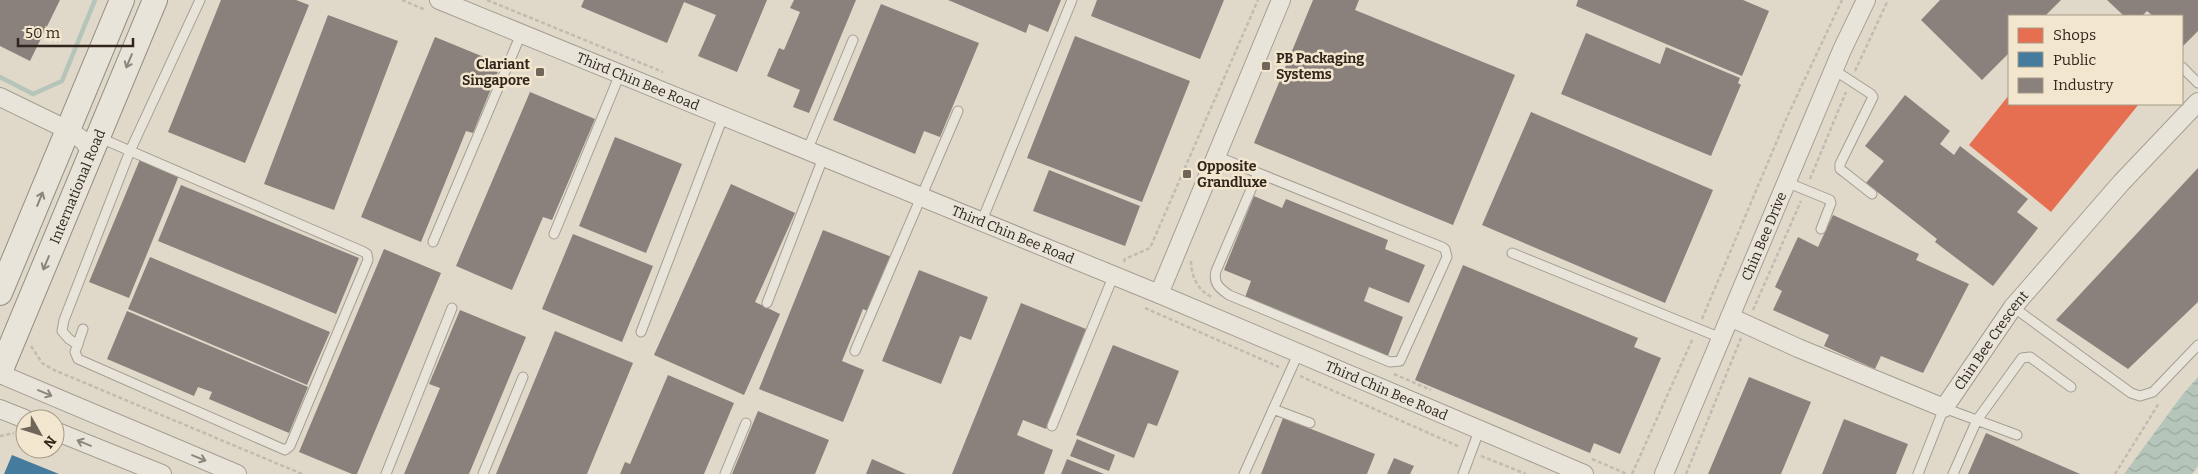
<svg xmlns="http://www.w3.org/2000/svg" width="2198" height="474" font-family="Bitter,serif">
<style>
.water{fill:url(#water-waves)}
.shops{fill:#e76f51}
.public{fill:#457b9d}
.industry{fill:#8a817c}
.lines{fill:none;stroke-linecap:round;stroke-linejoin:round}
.stream{stroke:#b5c5ba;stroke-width:4.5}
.service-casing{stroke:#a59e92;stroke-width:11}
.minor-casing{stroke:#a59e92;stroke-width:20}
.secondary-casing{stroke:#948d83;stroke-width:26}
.path{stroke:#c1bbb1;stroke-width:2.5;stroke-dasharray:4 2.5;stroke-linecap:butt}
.service{stroke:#e8e4da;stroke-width:9}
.minor{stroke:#e8e4da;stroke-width:18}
.secondary{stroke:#e8e4da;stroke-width:24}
.oneway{stroke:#8d857b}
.poi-dot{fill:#6f6559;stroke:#f2e7ce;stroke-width:2}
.labels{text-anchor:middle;stroke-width:5;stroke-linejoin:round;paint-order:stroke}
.poi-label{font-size:14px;font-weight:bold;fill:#32261c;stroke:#f2e7ce;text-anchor:start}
.street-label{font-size:14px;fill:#32261c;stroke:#f2e7ce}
</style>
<defs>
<pattern id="water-waves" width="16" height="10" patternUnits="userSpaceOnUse" patternTransform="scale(1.25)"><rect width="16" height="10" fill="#b5c5ba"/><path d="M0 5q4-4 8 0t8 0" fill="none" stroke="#9ca99f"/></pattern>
</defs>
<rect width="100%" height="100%" fill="#e0d9c9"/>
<path class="water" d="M2198,377v89l-6,8h-68l59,-80z"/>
<path class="shops" d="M2009,95v9h130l-88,108 -82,-67z"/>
<path class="public" d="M12,455l47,19h-55z"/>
<path class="industry" d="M0,0h60l-30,61 -30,-15z
M221,0h75l13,5 -64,158 -77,-31z
M584,0h183l-30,72 -39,-16 18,-41 -32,-13 -17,41 -86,-36z
M794,0h62l-47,113 -16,-6 7,-17 -33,-14 12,-28 5,2 16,-38 -10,-4z
M948,0h113l-13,32 -19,-8 -3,9z
M1097,0h127l-24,59 -109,-43z
M1313,0h46l-4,10 160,65 -62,150 -199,-82z
M1578,0h165l26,11 -27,65 -166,-70z
M1940,0h121l-16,16h-36v37l-27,27 -61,-60z
M2107,0h91v31l-15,15 -1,-2v-28h-29l-6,-5 -5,5h-18z
M881,4l98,39 -39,94 -16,-6 -9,23 -82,-34z
M328,15l70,26 -64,169 -70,-26z
M1586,33l74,31 6,-17 74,31 -2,5 3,2 -1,2 -29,69 -150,-62z
M1075,36l115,45 -48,121 -115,-44z
M435,37l66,27 -28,69 -7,-2 -45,111 -60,-25z
M530,92l65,27 -43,101 -9,-3 -31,73 -56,-24z
M1905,95l45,36 -10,13 14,11 6,-9 68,53 -11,13 21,16 -45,58 -58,-44 2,-3 -71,-56 18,-22 -19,-15z
M1531,112l182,78 -48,113 -183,-78z
M615,137l67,27 -36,89 -67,-27z
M141,157l39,16 -51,125 -40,-16z
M2198,168v134l-70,67 -72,-49z
M1049,170l91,36 -15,40 -92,-35z
M731,184l64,29 -40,89 25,12 -36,81 -90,-40z
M181,185l178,73 -23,56 -178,-73z
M1254,196l28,12 4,-9 102,41 -3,9 40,16 -16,38 -40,-16 -5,14 39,16 -16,41 -143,-58 7,-19 -27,-11z
M1833,215l86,39 -3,6 53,24 -46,89 -42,-17 -6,13 -51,-23 5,-11 -56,-25 9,-19 -7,-4 23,-50 20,10z
M823,230l69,27 -22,55 -7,-3 -21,52 22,9 -21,52 -84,-33z
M573,234l80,32 -31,76 -80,-33z
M384,249l57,24 -84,201h-5l-53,-22z
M150,257l180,75 -23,53 -179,-76z
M1463,265l175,73 -4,9 27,11 -41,96 -26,-11 -4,10 -175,-73z
M919,270l69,27 -17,43 -11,-4 -19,48 -59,-23z
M1021,303l65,26 -40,100 -23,-9 -6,15 36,15 -9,24h-92z
M460,310l66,27 -57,137h-65l36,-86 -11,-4z
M127,311l181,76 -19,46 -80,-34 3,-7 -14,-5 -4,9 -87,-37z
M555,331l78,32 -46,111h-91z
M1113,345l66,26 -22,55 -9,-3 -14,35 -58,-23z
M668,375l66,28 -30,71h-84l5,-12 5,2z
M1749,377l62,25 -30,72h-73z
M758,411l71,29 -14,34h-83z
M1283,418l92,36 -8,20h-106z
M1844,419l64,25 -12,30h-74z
M1986,433l94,41h-112z
M1077,439l38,16 -6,16 -39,-15z
M1394,458l20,8 -4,8h-23z
M872,459l34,15h-40z
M1067,459l37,15h-43z"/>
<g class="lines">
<path class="stream" d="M0,77l33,17 29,-13 33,-81"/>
<g class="service-casing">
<path id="service" d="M2182,67l16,16
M1834,70l37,24 2,3 -33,67v5l4,3 28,22
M807,151l46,-111
M1216,156l226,91 3,2 2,8 -47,104 -10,1 -161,-67c-10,-7 -16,-12 -13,-24l42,-98
M1786,182l44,18 1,3 -10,26
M981,223l91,-223
M554,234l66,-160
M433,242l88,-208
M1512,253l209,85
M767,303l56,-145
M2013,307l118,86 9,3 13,-4 45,-47
M83,329l-8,23 3,7 207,91 5,-4 78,-186 -1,-6 -3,-2 -266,-115
M641,332l82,-215
M78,345l-9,-6 -7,-8 2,-11 66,-169 70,-151
M855,351l103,-240
M1273,409l37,14
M1052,426l61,-149
M386,474l66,-166
M483,474l40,-97
M725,474l21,-51
M1244,474l54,-120
M1463,474l16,-43
M1918,474l26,-66 73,27
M1953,474l24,-54 45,-62 8,-1 41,30"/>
</g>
<g class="minor-casing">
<g id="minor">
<path id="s1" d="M439,0l720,294 425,180"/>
<path d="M0,97l68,33 16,11 7,12"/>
<path d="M1159,294l122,-294"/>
<path id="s2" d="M1730,317l68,31 146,60 69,-101 108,-124 77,-81"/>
<path d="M0,374l237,100"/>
<path d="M0,409l25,10"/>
<path d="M55,431l107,43"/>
<path id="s3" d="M1664,474l178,-424 24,-50"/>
</g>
</g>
<g class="secondary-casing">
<g id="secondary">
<path d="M0,293l122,-293"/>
<path id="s4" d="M0,372l155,-372"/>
</g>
</g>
<path class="path" d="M402,0l24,10
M487,0l176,72
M1855,71l33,-71
M1810,179l36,-87
M1191,261c0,15 7,30 21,36
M1124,262l1,-3 25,-11 108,-248
M1145,308l134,59
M1753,310l48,-109
M1702,319l85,-202 55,-117
M31,346l11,17 12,7 248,104
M1394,374l37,16
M1300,376l160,71
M0,436l14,-3
M1481,456l45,18
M1592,459l35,15
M1632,474l61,-136
M1686,474l55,-136
M2115,474l44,-71"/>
<use href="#service" class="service"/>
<use href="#minor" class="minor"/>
<use href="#secondary" class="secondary"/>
</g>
<defs><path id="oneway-shaft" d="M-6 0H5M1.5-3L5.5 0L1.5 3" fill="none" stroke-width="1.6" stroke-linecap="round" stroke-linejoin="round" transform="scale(1.25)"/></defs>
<g class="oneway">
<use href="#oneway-shaft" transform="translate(129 61) rotate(113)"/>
<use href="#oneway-shaft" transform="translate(40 199) rotate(-68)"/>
<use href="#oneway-shaft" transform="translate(46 263) rotate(113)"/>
<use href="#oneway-shaft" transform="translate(45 393) rotate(23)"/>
<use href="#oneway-shaft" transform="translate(84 443) rotate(-158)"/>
<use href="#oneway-shaft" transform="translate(199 458) rotate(22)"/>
</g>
<g class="poi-dot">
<rect x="1261" y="61" width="10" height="10" rx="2.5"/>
<rect x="535" y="67" width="10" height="10" rx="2.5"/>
<rect x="1182" y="169" width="10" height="10" rx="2.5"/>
</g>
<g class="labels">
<g class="poi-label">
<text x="1276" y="63">PB Packaging<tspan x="1276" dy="16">Systems</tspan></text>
<text x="530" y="69" text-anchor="end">Clariant<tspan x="530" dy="16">Singapore</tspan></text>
<text x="1197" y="171">Opposite<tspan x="1197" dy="16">Grandluxe</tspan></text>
</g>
<g class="street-label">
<text dy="5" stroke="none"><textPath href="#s1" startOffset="215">Third Chin Bee Road</textPath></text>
<text dy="5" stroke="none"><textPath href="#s4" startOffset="201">International Road</textPath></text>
<text dy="5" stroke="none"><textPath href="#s1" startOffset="620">Third Chin Bee Road</textPath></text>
<text dy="5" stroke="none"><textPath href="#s3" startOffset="258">Chin Bee Drive</textPath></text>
<text dy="5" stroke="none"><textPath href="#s2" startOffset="315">Chin Bee Crescent</textPath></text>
<text dy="5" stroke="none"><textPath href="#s1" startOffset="1025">Third Chin Bee Road</textPath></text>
</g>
</g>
<rect x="2008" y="15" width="175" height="90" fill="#f2e7ce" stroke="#a59a87"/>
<rect x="2018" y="28" width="25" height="15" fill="#e76f51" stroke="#a59a87"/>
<text x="2053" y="40" font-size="15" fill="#32261c">Shops</text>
<rect x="2018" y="52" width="25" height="15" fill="#457b9d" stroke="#a59a87"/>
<text x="2053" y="65" font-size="15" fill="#32261c">Public</text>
<rect x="2018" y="78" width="25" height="15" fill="#8a817c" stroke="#a59a87"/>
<text x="2053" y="90" font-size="15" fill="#32261c">Industry</text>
<g transform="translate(40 434) rotate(129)"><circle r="24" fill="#f2e7ce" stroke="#a59a87"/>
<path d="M0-4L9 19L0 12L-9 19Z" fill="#6f6559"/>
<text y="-8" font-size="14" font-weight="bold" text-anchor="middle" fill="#32261c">N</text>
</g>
<path d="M18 38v8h115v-8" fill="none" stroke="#32261c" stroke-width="2.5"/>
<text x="25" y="38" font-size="15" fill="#32261c" stroke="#f2e7ce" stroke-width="4" paint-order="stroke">50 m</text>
</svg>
